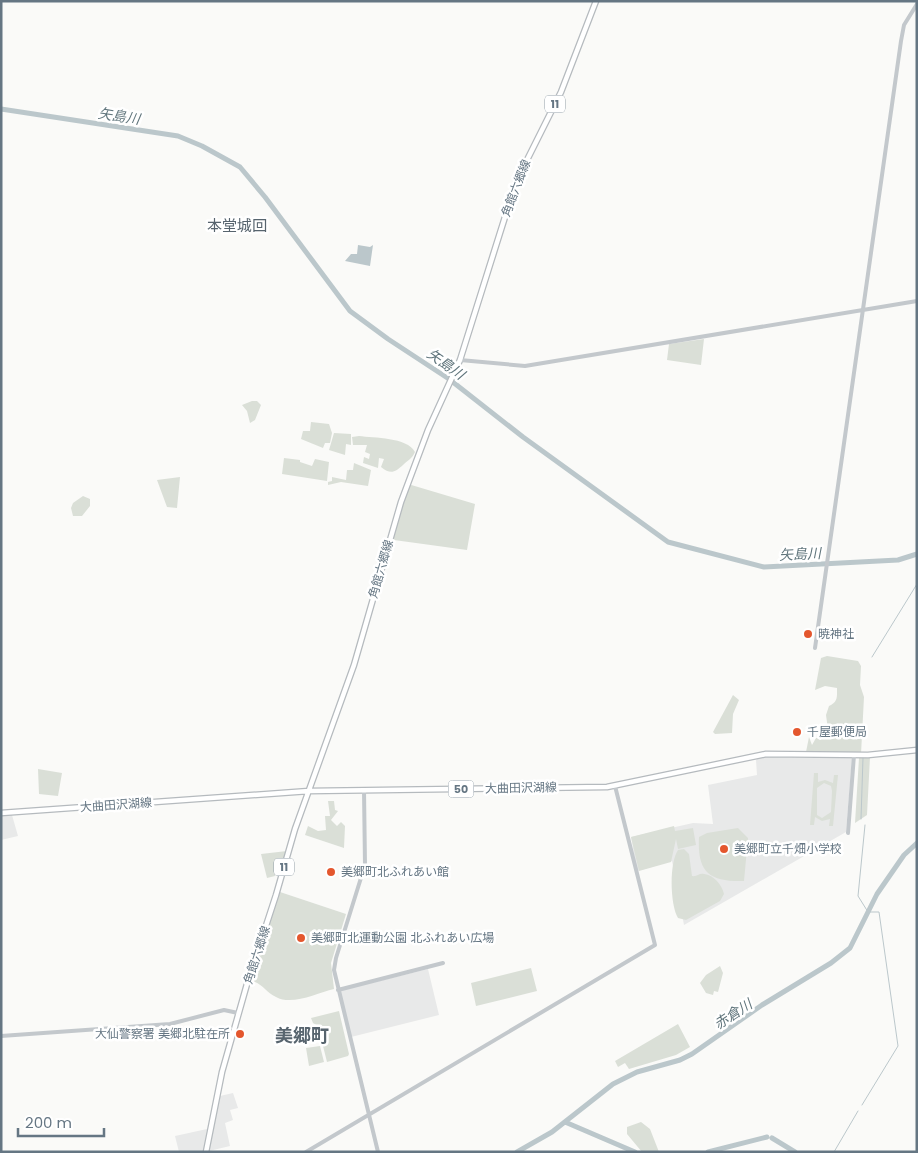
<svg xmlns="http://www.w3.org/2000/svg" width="918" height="1153" font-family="Poppins,'Noto Sans JP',sans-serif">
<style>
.built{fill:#e8e9e9}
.green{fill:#dadfd7;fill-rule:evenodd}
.water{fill:#bbc7cb}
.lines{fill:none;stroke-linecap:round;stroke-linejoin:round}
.stream{stroke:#bbc7cb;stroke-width:1}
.river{stroke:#bbc7cb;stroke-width:5}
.major-casing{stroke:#b5babe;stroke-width:7}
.minor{stroke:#c3c8cc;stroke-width:4}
.major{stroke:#fff;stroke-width:4.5}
.poi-dot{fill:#e4572e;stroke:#fff;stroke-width:2}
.labels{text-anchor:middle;stroke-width:5;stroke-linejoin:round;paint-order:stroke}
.shield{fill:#fff;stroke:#939fa8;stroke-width:1}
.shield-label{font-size:11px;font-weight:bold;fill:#657683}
.street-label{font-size:12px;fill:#657683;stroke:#fff}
.poi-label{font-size:12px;fill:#657683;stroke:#fff;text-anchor:start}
.water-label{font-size:14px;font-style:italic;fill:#60757c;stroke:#fff}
.quarter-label{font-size:15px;fill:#57646e;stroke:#fff}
.district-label{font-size:18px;font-weight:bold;fill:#57646e;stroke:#fff}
</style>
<rect width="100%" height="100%" fill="#fafaf8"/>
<path class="built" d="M759,757l93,1 -6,74 -162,93 -12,-64 -35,10 -6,-34 62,-14 20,1 -5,-39 49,-10 -1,-15z
M12,815l6,21 -17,4v-24z
M428,969l11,46 -88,22 -12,-46z
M233,1093l5,15 -8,2 3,10 -8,3 5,23 -21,5 11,-55z
M207,1129l-3,23h-25l-4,-16z"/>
<path class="green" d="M704,339l-3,26 -34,-5 2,-16z
M252,401h5l4,4 -6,15 -5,3 -3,-12 -5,-6z
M311,422l18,2 3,9 -2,10h-5l-2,5 -22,-9 2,-8h7z
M334,433l17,1v11l-5,-1 -1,11 -16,-5z
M359,436c15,2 48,1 56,16 -3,7 -7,8 -12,13 -8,7 -12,10 -22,2l3,-8 -5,-1 -1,10 -15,-5 1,-6 5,2 1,-5 -5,-2 2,-7h-14l-1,-8z
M284,458l16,2v2l12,4 3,-7 14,3 -2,19 -45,-7z
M354,463l17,7 -3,16 -27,-4 -13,3v-3l4,-1v-4l14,3 1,-10h6z
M180,477l-3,31 -10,-1 -10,-27z
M408,484l67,20 -8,46 -73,-10 -2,-5z
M83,496l7,3v7l-8,10h-9l-2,-8 2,-5z
M827,656l31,5 3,5 -1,19 4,12 -3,57 -55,-2 3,-15 3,8 4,-7 13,-1 -3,-22 3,-9c9,-4 8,-9 8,-18l-12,-2 -10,4 6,-32z
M733,695l6,5 -6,14 -1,19 -17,1 -2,-2z
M870,757l-3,58 -12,8 4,-65z
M38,769l24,4 -4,23 -19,-2z
M814,773h4v9l7,-2 8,3 1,-8h4l-5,51h-4l1,-7 -8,2 -7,-4 -1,8h-4zM824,783l7,3 1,5 -1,21 -9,6 -5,-3v-27z
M328,801h6l1,9 3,1 -7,9 6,6 4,-4 4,4 -1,22 -39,-13 3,-9 10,5 8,-1 -1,-14h5z
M674,826l1,5 18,-3 3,17 -18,4 -2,-10 -5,23 -32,9 -8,-34z
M738,828l10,10 -4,43c-34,1 -47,-8 -45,-44l8,-4z
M684,849l5,5 3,22c5,1 7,-3 12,-2 10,1 18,11 20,20l-4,7 -34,19 -8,-2c-8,-13 -9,-55 0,-68z
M287,851l-3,13 -10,-1 1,13 -8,2 -6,-24z
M280,892l66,22 -15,49 3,26c-17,4 -42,17 -58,8 -12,-6 -11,-12 -26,-17z
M720,966l3,7 -5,19 -4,-1 -1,4 -7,-2 -6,-10 6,-8z
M531,968l6,23 -61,15 -5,-23z
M339,1011l10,43 -1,2 -21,6 -9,-36 -5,-3 -2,-5z
M678,1024l12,23 -14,8 -47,14 -4,-6 -7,4 -3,-6z
M320,1046l4,16 -15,4 -3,-18z
M641,1122l9,7 9,23h-17l-15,-18v-7z"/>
<path class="water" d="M358,245l12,2 3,-2 -3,21 -25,-5 6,-7h6z"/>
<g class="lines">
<path class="stream" d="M872,657l45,-73
M861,819l2,-61
M862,1105l36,-59 -19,-134h-11l-10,-16 7,-71
M834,1152l24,-41"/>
<path class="river" d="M1,109l177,27 24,10 38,21 25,30 85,114 38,28 61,40 74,58 145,105 96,25 134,-7 19,-6
M565,1122l70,30
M772,1138l23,14
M517,1152l35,-20 61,-48 24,-12 43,-12 12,-6 70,-49 69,-42 19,-15 27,-54 27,-39 13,-12
M708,1152l59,-15"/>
<g class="major-casing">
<path id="major" d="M1,813l308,-22 298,-4 159,-33 102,1 49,-5
M206,1152l16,-80 25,-88 29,-89 19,-66 59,-164 47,-163 27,-72 32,-70 56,-178 45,-90 35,-91"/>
</g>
<path class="minor" d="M460,360l65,6 392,-65
M815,648l86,-607 3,-16 13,-21
M364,790l1,75 -29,93 -2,12 44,182
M848,833l6,-78
M338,990l105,-27
M1,1036l169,-12 54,-14 14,3
M306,1152l349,-207 -40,-159"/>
<use href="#major" class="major"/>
</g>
<g class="poi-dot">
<circle cx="808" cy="634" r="5"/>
<circle cx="797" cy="732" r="5"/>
<circle cx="724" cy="849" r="5"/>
<circle cx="331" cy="872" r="5"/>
<circle cx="301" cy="938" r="5"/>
<circle cx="240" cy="1034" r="5"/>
</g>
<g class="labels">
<g class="shield">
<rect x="545" y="95.5" width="20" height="17" rx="4"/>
<rect x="448.5" y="780.5" width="25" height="17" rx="4"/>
<rect x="274" y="858.5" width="20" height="17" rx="4"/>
</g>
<g class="shield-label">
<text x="555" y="108">11</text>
<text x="461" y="793">50</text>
<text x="284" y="871">11</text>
</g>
<g class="street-label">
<text transform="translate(516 188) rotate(-69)" y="4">角館六郷線</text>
<text transform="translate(381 569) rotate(-74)" y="4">角館六郷線</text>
<text transform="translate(521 788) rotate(-1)" y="4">大曲田沢湖線</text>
<text transform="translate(116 805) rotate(-4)" y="4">大曲田沢湖線</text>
<text transform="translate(257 955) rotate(-72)" y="4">角館六郷線</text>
</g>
<g class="poi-label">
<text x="818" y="638">暁神社</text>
<text x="807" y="736">千屋郵便局</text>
<text x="734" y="853">美郷町立千畑小学校</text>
<text x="341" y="876">美郷町北ふれあい館</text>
<text x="311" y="942">美郷町北運動公園 北ふれあい広場</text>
<text x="230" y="1038" text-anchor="end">大仙警察署 美郷北駐在所</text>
</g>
<g class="water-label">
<text transform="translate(119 116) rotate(9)" y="5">矢島川</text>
<text transform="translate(446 364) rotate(35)" y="5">矢島川</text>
<text transform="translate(800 554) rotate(-3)" y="5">矢島川</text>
<text transform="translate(733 1014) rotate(-33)" y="5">赤倉川</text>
</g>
<g class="quarter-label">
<text x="237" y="231">本堂城回</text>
</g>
<g class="district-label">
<text x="302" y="1042">美郷町</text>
</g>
</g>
<rect width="918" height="1153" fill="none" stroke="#657683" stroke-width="5"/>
<path d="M18 1128v8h86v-8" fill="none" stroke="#657683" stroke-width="2.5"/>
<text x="25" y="1128" font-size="15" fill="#657683" stroke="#ffffff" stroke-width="4" paint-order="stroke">200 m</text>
</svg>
